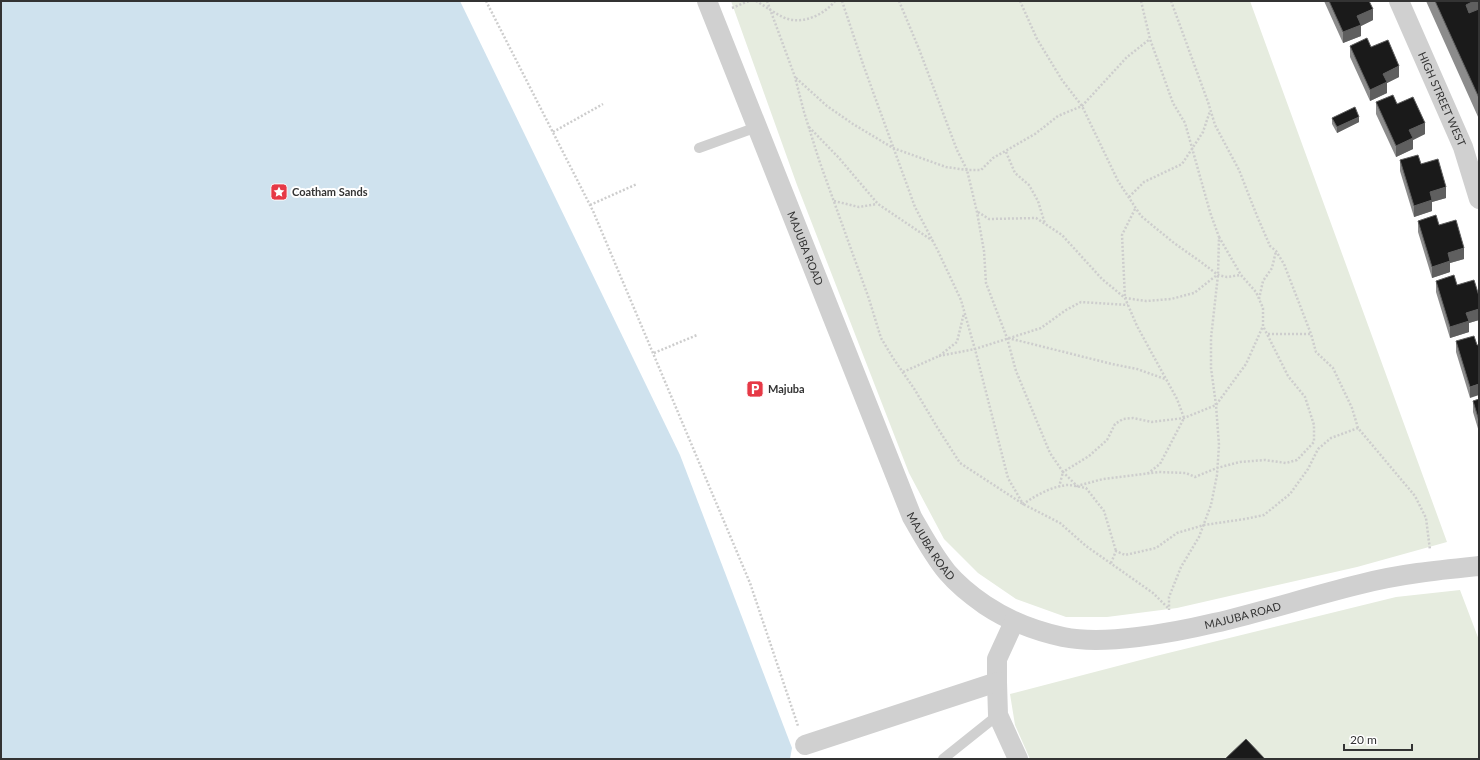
<svg xmlns="http://www.w3.org/2000/svg" width="1480" height="760" font-family="Lato,sans-serif">
<style>
.green{fill:#e6ecdf}
.water{fill:#cfe2ee}
.lines{fill:none;stroke-linecap:round;stroke-linejoin:round}
.path{stroke:#cdcdcd;stroke-width:2.5;stroke-dasharray:2 2;stroke-linecap:butt}
.service{stroke:#d0d0d0;stroke-width:10}
.minor{stroke:#d0d0d0;stroke-width:20}
.wall{fill:#8c8c8c}
.shaded-wall{fill:#5f5f5f}
.building{fill:#1a1a1a;stroke:#5f5f5f}
.labels{text-anchor:middle;stroke-width:4;stroke-linejoin:round;paint-order:stroke}
.street-label{font-size:11px;fill:#333;stroke:#fff}
.poi-label{font-size:11px;font-weight:bold;fill:#333;stroke:#fff;text-anchor:start}
</style>
<rect width="100%" height="100%" fill="#fff"/>
<path class="green" d="M731,1h519l197,541 -90,25 -180,41 -70,9h-41l-50,-18 -38,-26 -34,-34 -35,-66 -112,-288z
M1460,590l19,50v119h-449l-15,-34 -5,-31 146,-38 240,-59z"/>
<path class="water" d="M1,1h459l220,454 112,293 -2,11h-789z"/>
<g class="lines">
<path class="path" d="M486,1l107,210 157,372 48,143
M756,1c9,5 18,12 27,16 18,9 41,-2 52,-16
M767,1l28,76 9,35 15,48 50,139 12,39 12,20 22,32 22,37 23,36 63,41 37,19 26,23 67,47 16,16
M842,1l22,66 51,140 23,44 23,49 15,53 32,125 15,26c14,-9 27,-17 44,-19 6,0 13,2 19,3l18,23 12,40
M899,1l20,48 38,101 10,20 10,42 7,39 2,32 21,55 9,33 34,82 13,19 -4,15
M1020,1l17,38 25,41 20,26 36,75 23,35 33,27 27,19 17,13 9,2 14,-2
M1141,1l9,38 23,64 12,20 25,89 9,25 -1,38 -7,63v30l5,37 3,40 -2,30 -6,30 -12,32 -18,30 -12,30v13
M1171,1l37,101 7,23 24,45 18,46 13,30 6,5 8,13 27,70 5,18 17,16 19,40 6,20 57,68 11,22 4,32
M732,8l17,-7
M796,78l31,28 26,18 40,24 53,19 21,3h14l12,-12 42,-24 23,-18 24,-10 45,-49 23,-18
M809,127l30,31 39,46 55,37
M553,132l50,-28
M1006,152l9,21 14,12 9,16 7,23
M1129,197l15,-15 38,-18 21,-32 7,-21
M834,201l25,6 18,-3
M590,205l47,-21
M1135,209l-13,26 3,63 21,3 25,-2 23,-6 23,-18
M978,212l11,7 47,-1 26,17 40,44 23,19 12,28 40,73 7,19 -24,46 -13,10
M1219,237l22,38 15,17 7,16v18l25,50 17,21 9,28v17l-17,18 -11,3 -21,-3 -25,2 -23,6 -22,9 -9,-4 -27,-1 -56,7 -26,7 -14,-14 26,-16 18,-16 8,-16 8,-5 10,-1 19,4 32,-4 32,-13 30,-41 17,-38
M1259,299l4,-18 9,-13 4,-17
M1268,334h43
M1008,338l104,26 25,5 28,10
M654,353l43,-18
M939,356l36,-7 66,-21 25,-18 15,-8 47,3
M903,372l36,-16 18,-14 7,-29
M1111,563l5,-12 9,4 31,-7 21,-15 27,-8 41,-6 19,-4 26,-21 18,-25 10,-20 13,-11 27,-10"/>
<path class="service" d="M699,148l58,-21
M943,759l55,-44"/>
<g class="minor">
<path id="s1" d="M707,1l205,516c11,19 21,38 35,55 11,13 25,24 38,33 24,16 50,26 78,32 24,5 51,3 75,0 77,-9 149,-35 223,-53 38,-10 79,-14 118,-18"/>
<path id="s2" d="M1399,1l64,146 16,52"/>
<path d="M1014,622l-17,37v23l1,33 20,44"/>
<path d="M805,745l192,-63"/>
</g>
</g>
<path class="wall" d="M1324,1h45l4,19 -12,6v10l-18,7z
M1426,1h52v8h1v110z
M1350,46l21,1 28,30 -12,6v10l-17,8 -20,-44z
M1376,102l21,2 28,30 -12,6v9l-17,8 -20,-43z
M1332,118l27,4 -22,11 -5,-9z
M1400,160l21,4 25,34 -14,4v9l-18,6 -14,-46z
M1418,221l21,4 25,34 -14,4v9l-18,6 -14,-46z
M1436,281l21,4 22,11v24l-10,3v9l-19,6 -14,-46z
M1456,341l21,4 -7,53 -14,-46z
M1479,399v33l-6,-20v-11z"/>
<path class="shaded-wall" d="M1458,1h20v18l-20,-8z
M1373,9v11l-12,6v10l-18,7v-11l14,-16z
M1399,66v11l-12,6v10l-17,8v-11l13,-16z
M1359,117v5l-22,11v-6z
M1425,123v11l-12,6v9l-17,8v-11l13,-16z
M1446,187v11l-14,4v9l-18,6v-11l16,-14z
M1464,248v11l-14,4v9l-18,6v-11l16,-14z
M1479,309v11l-10,3v9l-19,6v-11l16,-14z
M1479,384v11l-9,3v-11z"/>
<path class="building" d="M1329,1h40l4,8 -16,7 4,9 -18,7z
M1435,1h39l-8,4 3,8 10,-4v89z
M1367,38l4,9 17,-7 11,26 -16,8 4,8 -17,8 -20,-44z
M1393,95l4,9 16,-7 12,26 -16,7 4,8 -17,8 -20,-44z
M1355,107l4,10 -22,10 -5,-9z
M1418,155l3,9 17,-5 8,28 -16,5 2,8 -18,6 -14,-46z
M1436,215l3,10 17,-5 8,28 -16,5 2,8 -18,6 -14,-46z
M1454,275l3,10 17,-5 5,16v13l-13,4 3,8 -19,6 -14,-46z
M1474,336l3,9h2v39l-9,3 -14,-46z
M1479,399v22l-6,-20z
M1246,739l19,20h-40z"/>
<defs>
<g id="sight-square" transform="scale(0.9)"><rect x="-9" y="-9" width="18" height="18" rx="4" fill="#e63946" stroke="#fff"/><path d="M0-6L1.8-2.2L6-1.7L2.9 1.2L3.7 5.4L0 3.3L-3.7 5.4L-2.9 1.2L-6-1.7L-1.8-2.2Z" fill="#fff"/></g>
<g id="parking-square" transform="scale(0.9)"><rect x="-9" y="-9" width="18" height="18" rx="4" fill="#e63946" stroke="#fff"/><path d="M-3.5-5.5H1a3.5 3.5 0 0 1 0 7H-1V5.5H-3.5ZM-1-3.4V-.6H.8a1.4 1.4 0 0 0 0-2.8Z" fill="#fff"/></g>
</defs>
<g fill-rule="evenodd">
<use href="#sight-square" x="279" y="192"/>
<use href="#parking-square" x="755" y="389"/>
</g>
<g class="labels">
<g class="street-label">
<text dy="4" stroke="none"><textPath href="#s2" startOffset="107">HIGH STREET WEST</textPath></text>
<text dy="4" stroke="none"><textPath href="#s1" startOffset="266">MAJUBA ROAD</textPath></text>
<text dy="4" stroke="none"><textPath href="#s1" startOffset="590">MAJUBA ROAD</textPath></text>
<text dy="4" stroke="none"><textPath href="#s1" startOffset="938">MAJUBA ROAD</textPath></text>
</g>
<g class="poi-label">
<text x="292" y="196">Coatham Sands</text>
<text x="768" y="393">Majuba</text>
</g>
</g>
<rect width="1480" height="760" fill="none" stroke="#333333" stroke-width="4"/>
<path d="M1344 744v6h68v-6" fill="none" stroke="#333333" stroke-width="2"/>
<text x="1350" y="744" font-size="12" fill="#333333" stroke="#ffffff" stroke-width="3" paint-order="stroke">20 m</text>
</svg>
